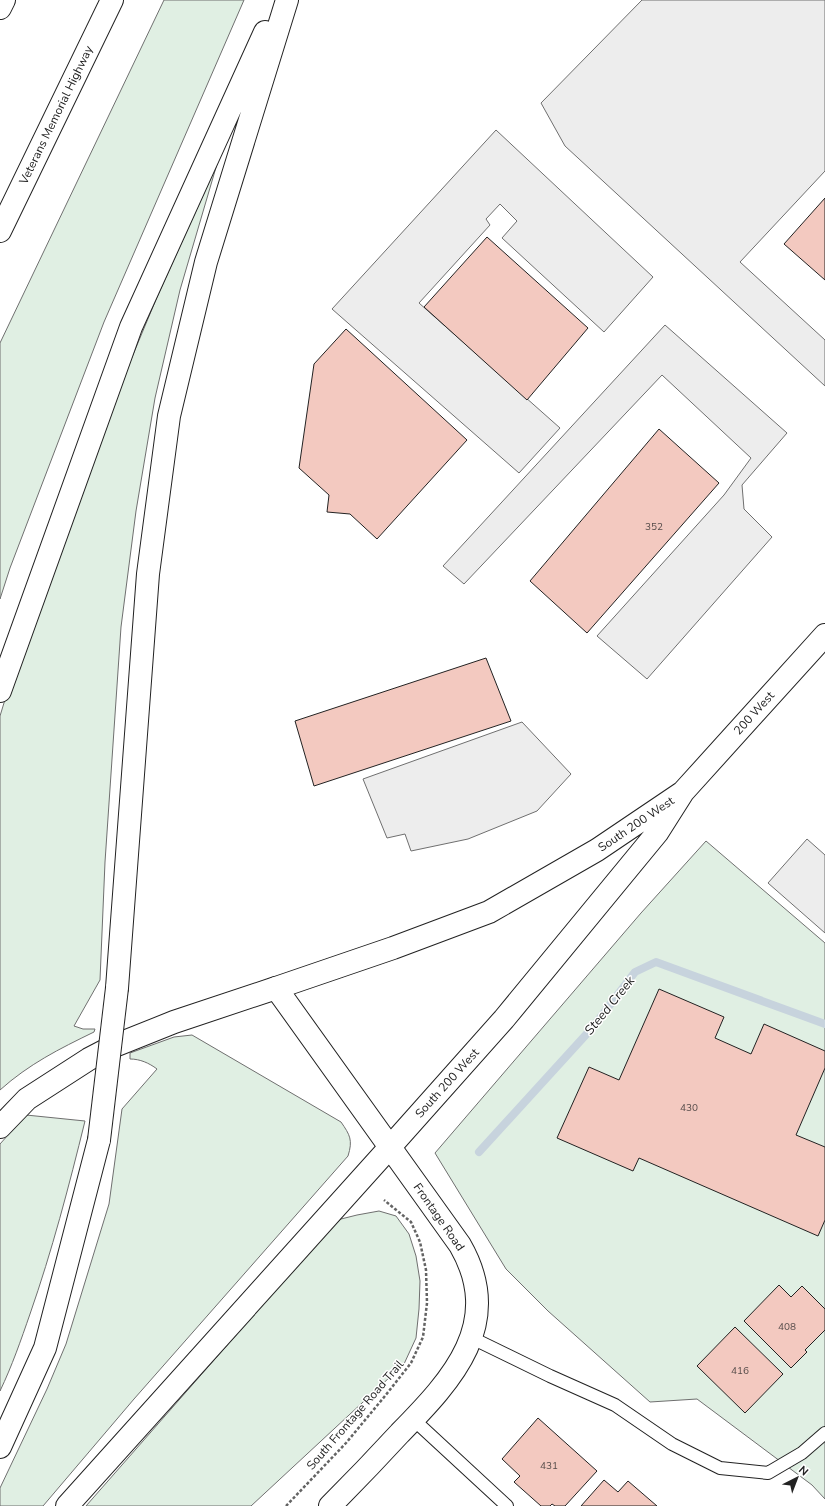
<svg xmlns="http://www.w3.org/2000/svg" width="825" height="1506" font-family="'Nunito Sans',sans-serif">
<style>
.green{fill:#e0efe3;stroke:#6f6f6f}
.parking{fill:#ededed;stroke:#6f6f6f}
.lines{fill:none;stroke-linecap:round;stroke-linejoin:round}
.stream{stroke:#c7d3dd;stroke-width:8}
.building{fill:#f3c9c0;stroke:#222}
.lane-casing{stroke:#222;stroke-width:14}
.secondary-casing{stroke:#222;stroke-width:24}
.highway-casing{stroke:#222;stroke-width:24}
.path{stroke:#646464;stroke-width:2.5;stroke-dasharray:3 2;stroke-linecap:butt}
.lane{stroke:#fff;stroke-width:12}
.secondary{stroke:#fff;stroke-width:22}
.highway{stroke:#fff;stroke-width:22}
.highway-bridge-casing{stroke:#222;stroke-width:24;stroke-linecap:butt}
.highway-bridge{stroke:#fff;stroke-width:22}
.labels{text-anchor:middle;stroke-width:3;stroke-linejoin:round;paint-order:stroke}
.number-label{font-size:10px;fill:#564c4a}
.street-label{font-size:12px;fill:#222;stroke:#fff}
.water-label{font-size:13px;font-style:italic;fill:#222;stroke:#fff}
</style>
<rect width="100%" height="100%" fill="#fff"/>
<path class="green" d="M164,0h80l-140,322 -94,246 -10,31v-256z
M217,164l-37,126 -25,108 -19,113 -15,116 -16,235 -5,118 -26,46 9,3h12l-1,3c-35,17 -65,32 -94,58v-374l25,-82 90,-236 42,-101z
M706,841l119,102v556l-13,-14 -115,-86 -47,3 -102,-91 -42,-42 -71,-116 206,-240z
M192,1035l149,87c9,13 12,18 7,34l-214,243 -91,107h-43v-18l47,-99 19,-45 43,-140 13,-95 35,-40c-8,-6 -17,-10 -27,-10v-6l44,-16z
M26,1115l59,6c-16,65 -33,130 -55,193 -9,26 -18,52 -30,77v-247z
M379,1211l17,5 13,18 7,22 4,25 -1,28 -3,29 -12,26 -153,142h-165l236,-269 19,-18 16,-4z"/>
<path class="parking" d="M642,0h183v171l-85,91 85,78v46l-260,-240 -24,-43z
M496,130l157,147 -49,55 -102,-94 15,-17 -17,-17 -14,15 4,6 -71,78 141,125 -41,45 -187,-164z
M665,325l122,108 -45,52 2,24 28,28 -125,142 -50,-43 127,-141 27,-37 -89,-83 -198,209 -21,-18z
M522,722l49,52 -34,37 -69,28 -57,12 -6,-17 -18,4 -24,-59z
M807,839l18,16v78l-57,-50z"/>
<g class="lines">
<path class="stream" d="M479,1152l114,-125 42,-55 21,-10 169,62"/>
</g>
<path class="building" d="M825,198v82l-41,-36z
M487,237l101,91 -61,72 -103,-93z
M346,329l121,111 -90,99 -27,-25 -23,-2 2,-17 -30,-27 15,-104z
M659,429l60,54 -132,150 -57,-52z
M486,658l25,63 -197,65 -19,-65z
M659,989l65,28 -9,21 36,16 13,-30 61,27v17l-29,67 29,12v73l-7,16 -179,-78 -6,13 -76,-33 32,-71 30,13z
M779,1285l12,12 11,-11 23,23v21l-20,20 2,2 -16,16 -47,-47z
M735,1327l48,47 -38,39 -48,-47z
M538,1418l59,53 -32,35h-10l-3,-2 -2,2h-9l-27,-24 6,-6 -18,-17z
M604,1480l14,12 10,-11 29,25h-76z"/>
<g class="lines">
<g class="lane-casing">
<path id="lane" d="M472,1338l78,38 65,29 57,39 48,24 48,5 34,-20 23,-20
M414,1420l93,86"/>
</g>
<g class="secondary-casing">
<path id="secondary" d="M390,1147l114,-128 153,-186 26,-41 142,-157
M330,1506c24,-24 47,-48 70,-73 53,-54 105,-110 60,-188l-184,-257 117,-40 96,-36 108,-62 86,-58"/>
</g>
<g class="highway-casing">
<path id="highway" d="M0,8l4,-8
M0,231l112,-231
M0,691l131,-364 134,-295
M117,988l31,-414 21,-158 37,-154 81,-262
M0,1127l27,-28 62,-40 25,-13 60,-24 102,-34
M0,1447l45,-99 54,-208
M67,1506l323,-359"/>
</g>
<path class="path" d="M286,1506l60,-63 39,-47 26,-33 12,-26 4,-34 -1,-33 -6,-28 -9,-20 -27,-22"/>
<use href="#lane" class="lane"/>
<use href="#secondary" class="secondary"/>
<use href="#highway" class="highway"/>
<g class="highway-bridge-casing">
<path id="highway-bridge" d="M99,1140l18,-152"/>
</g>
<use href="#highway-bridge" class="highway-bridge"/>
</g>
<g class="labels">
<g class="number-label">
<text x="654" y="530">352</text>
<text x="689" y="1111">430</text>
<text x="787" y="1330">408</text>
<text x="740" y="1374">416</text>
<text x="549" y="1469">431</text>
</g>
<g class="street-label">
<text transform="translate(56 115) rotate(-64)" y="4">Veterans Memorial Highway</text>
<text transform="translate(754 713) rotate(-48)" y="4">200 West</text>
<text transform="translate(636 824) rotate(-34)" y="4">South 200 West</text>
<text transform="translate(447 1083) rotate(-48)" y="4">South 200 West</text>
<text transform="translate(439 1217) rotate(55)" y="4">Frontage Road</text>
<text transform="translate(355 1415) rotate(-49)" y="4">South Frontage Road Trail</text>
</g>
<g class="water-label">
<text transform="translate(609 1005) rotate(-51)" y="5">Steed Creek</text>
</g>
</g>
<g transform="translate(797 1478) rotate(42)" stroke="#ffffff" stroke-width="3" paint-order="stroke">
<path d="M0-3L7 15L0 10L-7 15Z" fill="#222222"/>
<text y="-6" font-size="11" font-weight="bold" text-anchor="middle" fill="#222222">N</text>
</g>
</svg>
